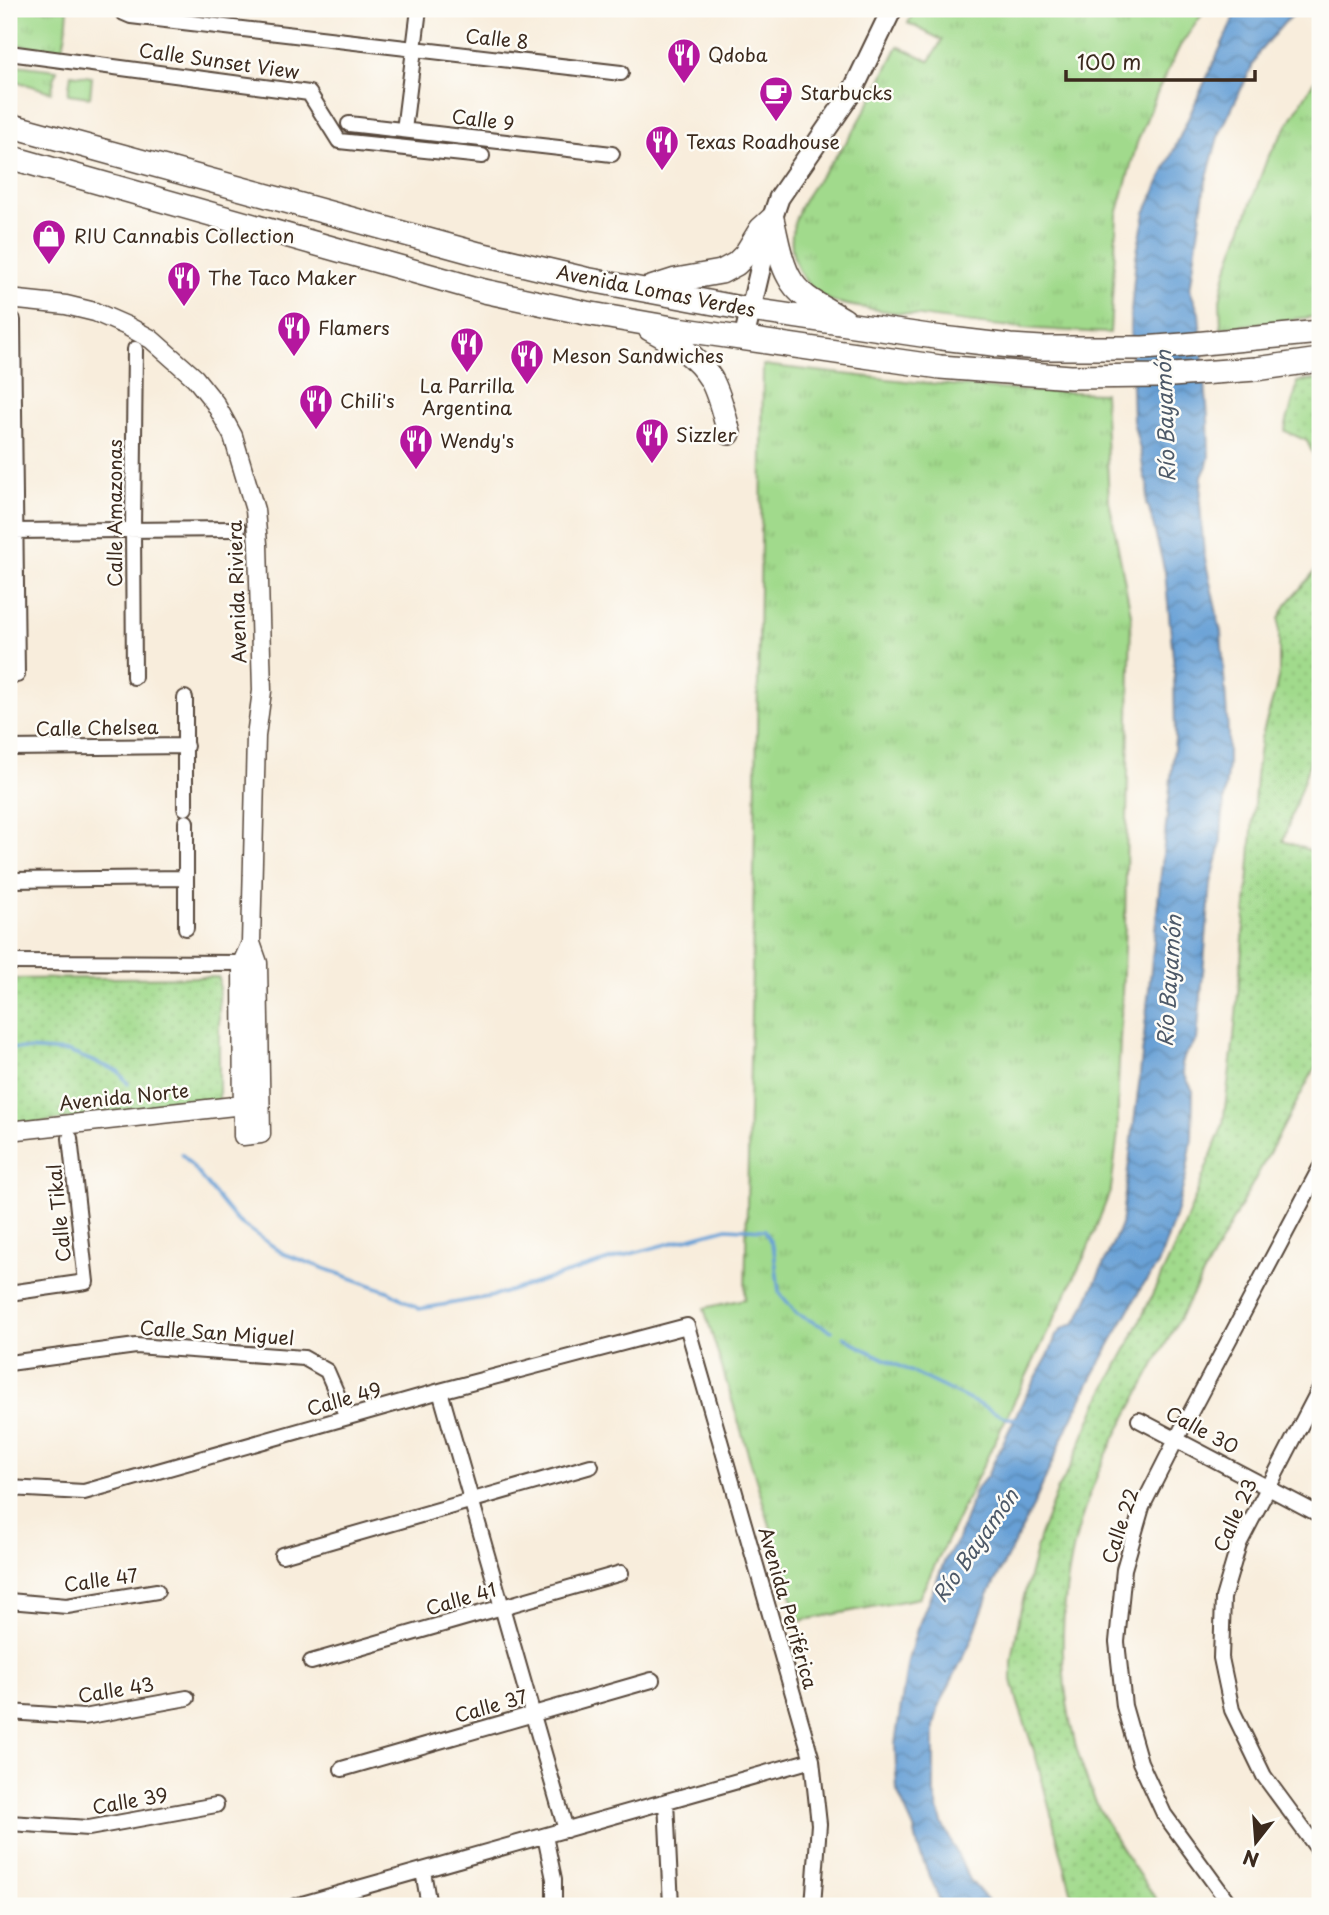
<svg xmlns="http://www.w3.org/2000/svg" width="1329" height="1915" font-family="'Playpen Sans',sans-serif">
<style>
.grass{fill:url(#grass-tufts);stroke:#6e8255;stroke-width:2}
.park{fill:url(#park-dots);stroke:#6e8255;stroke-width:2}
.garden{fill:#a1da8c;stroke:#6e8255;stroke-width:2}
.water{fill:url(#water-waves);stroke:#51657a;stroke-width:2}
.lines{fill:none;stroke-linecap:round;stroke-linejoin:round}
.stream{stroke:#67a0d6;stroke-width:3.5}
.minor-casing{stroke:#57473a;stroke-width:18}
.tertiary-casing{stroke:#57473a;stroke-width:21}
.secondary-casing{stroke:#57473a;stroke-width:23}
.trunk-casing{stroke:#57473a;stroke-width:26}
.minor{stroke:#fff;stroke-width:14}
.tertiary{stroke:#fff;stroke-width:18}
.secondary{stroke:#fff;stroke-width:19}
.trunk{stroke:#fff;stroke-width:23}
.labels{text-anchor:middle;stroke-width:5;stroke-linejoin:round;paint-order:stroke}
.street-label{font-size:19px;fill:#3b2a1e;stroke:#fdfcf7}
.poi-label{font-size:19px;fill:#3b2a1e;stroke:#fdfcf7;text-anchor:start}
.water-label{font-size:21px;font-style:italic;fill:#4d5968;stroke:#fdfcf7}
</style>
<defs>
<pattern id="grass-tufts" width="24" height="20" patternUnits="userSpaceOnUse" patternTransform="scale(1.75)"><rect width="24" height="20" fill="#a1da8c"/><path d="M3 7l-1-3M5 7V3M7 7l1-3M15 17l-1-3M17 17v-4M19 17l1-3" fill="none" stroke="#8cbb78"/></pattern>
<pattern id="park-dots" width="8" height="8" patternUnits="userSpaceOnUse" patternTransform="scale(1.75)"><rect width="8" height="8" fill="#a1da8c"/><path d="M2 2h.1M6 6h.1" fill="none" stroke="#8cbb78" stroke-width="1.8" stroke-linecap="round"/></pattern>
<pattern id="water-waves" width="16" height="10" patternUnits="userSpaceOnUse" patternTransform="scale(1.75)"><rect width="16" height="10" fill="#67a0d6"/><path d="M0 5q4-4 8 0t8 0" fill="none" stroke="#5683ad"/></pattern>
</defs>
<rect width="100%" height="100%" fill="#fdfcf7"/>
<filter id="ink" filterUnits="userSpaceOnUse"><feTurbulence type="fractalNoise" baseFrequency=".0143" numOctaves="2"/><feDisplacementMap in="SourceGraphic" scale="14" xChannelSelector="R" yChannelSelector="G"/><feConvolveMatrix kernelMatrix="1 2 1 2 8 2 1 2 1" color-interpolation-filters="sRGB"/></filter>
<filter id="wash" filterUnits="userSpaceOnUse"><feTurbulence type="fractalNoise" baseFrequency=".00686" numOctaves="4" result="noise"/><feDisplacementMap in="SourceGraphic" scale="28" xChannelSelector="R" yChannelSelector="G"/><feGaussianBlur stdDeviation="1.57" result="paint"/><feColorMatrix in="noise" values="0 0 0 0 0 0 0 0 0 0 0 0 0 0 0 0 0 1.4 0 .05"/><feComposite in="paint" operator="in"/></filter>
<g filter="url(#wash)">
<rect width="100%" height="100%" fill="#f8eddc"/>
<path class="grass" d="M20,9h48l-2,24 -4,18 -43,-6 -6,-2 -2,-7z
M915,9h291l-26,37 -21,42 -22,55 -20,72 -7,118c-36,-2 -72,-3 -107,-7 -37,-3 -74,-9 -111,-14 -17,-3 -53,-6 -68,-14 -25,-16 -38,-45 -30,-74 9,-34 38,-59 57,-89 18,-28 32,-60 47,-89l32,15 12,-21 -34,-17z
M9,64l48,6 -6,22 -42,-13z
M1320,74v242l-99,12 -1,-28 6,-28 13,-36 28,-77 46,-76z
M763,365l151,17 112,9 78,2 5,108 22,113 -6,311 -7,161v47l-7,56 -25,64 -167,345 -120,23 -95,-313 41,-9 16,-759z"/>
<path class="park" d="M1320,379v118l-3,-35 -10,-21 -22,-10c2,-17 11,-32 12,-49z
M1320,565v167l-37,109 37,13v205l-208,384c-56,109 -67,241 -18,355 18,39 42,73 67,108h-86l-39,-149 -18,-54 -6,-23v-19l8,-49 19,-74 18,-47 15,-27 25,-60 34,-64 50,-106 42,-110 11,-87 15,-164 7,-97 5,-38 14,-46 4,-19v-54l7,-14z
M219,977v125l-210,24v-147z"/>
<path class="garden" d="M71,74l21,3 -2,20 -22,-3z"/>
<path class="water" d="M1238,9h62l-15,13 -26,30 -41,85 -13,48 -15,105 9,23 9,104 1,40 -2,9 -5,10 -2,28 4,50 17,78 7,99v33l-4,36 -4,49 -9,34 -14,157 -12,15 -3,9 2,10 9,17 -1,48 -6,37 -11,41 -17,48 -17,23 -51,93 -29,61 -29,67 -44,86 -16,44 -33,67 -5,20v68l8,29 28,57 22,26h-50l-23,-55 -5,-22 -17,-38 -2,-47 13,-84 9,-31 28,-69 13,-21 17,-48 12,-15 37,-77 24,-43 8,-20 7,-8 12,-5 6,-9 40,-89 18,-141 36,-345 -1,-71 -9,-96 -16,-64 -3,-4 2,-19 -4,-9 -3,-22 -8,-33 -3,-98 6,-66 9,-44z"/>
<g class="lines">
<path class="stream" d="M9,1048l60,4 49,19 10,13
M182,1154l54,66 48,34 106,38 29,17 75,-13 125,-39 108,-29 38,2 9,20 5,42 18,22 35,17
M844,1337l18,11 145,70 12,1"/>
</g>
</g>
<g filter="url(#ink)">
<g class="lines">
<g class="minor-casing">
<path id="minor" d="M119,9l5,4 7,3 490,57
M9,53l300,40 30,48 143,15
M349,124l263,30
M404,130l15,-121
M13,320l4,355
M9,531l229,-2
M134,677l-1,-148 2,-180
M9,748l177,-2
M185,808v-110
M186,822v106
M9,880l177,-2
M9,962l241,1
M9,1293l77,-11 -16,-144
M9,1363l127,-17 168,12 23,13 20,46
M1320,1388l-81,156 -16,54 -2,60 11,52 32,66 56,76
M440,1391l126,439
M1139,1420l181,95
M9,1488l75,4 356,-101 247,-65 125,434 7,64 -6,82
M282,1555l309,-89
M9,1601l58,5 90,-15
M311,1662l310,-89
M9,1712l75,5 103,-19
M342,1769l310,-89
M666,1801l5,105
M9,1823l80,5 127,-23
M545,1836l9,43v27
M423,1871l6,35
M295,1906l517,-146
M1231,1906l-67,-92 -24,-52 -16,-56 -7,-64 7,-73 18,-62 35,-69 143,-270"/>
</g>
<g class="tertiary-casing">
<path id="tertiary" d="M9,299l57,6 29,7 32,14 24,13 44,39 20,25 18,33 22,74 3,34 4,147 -6,45 -5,207 7,20 3,171 -18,2 -1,-173 9,-20
M9,1131l234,-26"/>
</g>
<g class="secondary-casing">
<path id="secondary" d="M744,338l28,-119 7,-21 73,-106 40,-83"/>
</g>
<g class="trunk-casing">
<path id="trunk" d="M9,125l470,129 106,25 166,31 191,28 68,8 32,2h101l40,-3 137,-13
M9,157l475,134 102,22 92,16 262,38 131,10 87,-1 98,-7 64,-9
M648,289l28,-9 45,-8 15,-8 9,-9 16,-26 11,-10c5,19 7,40 17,58 10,21 36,31 55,43
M650,329c23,12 47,27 61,50 9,16 13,36 18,54"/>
</g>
<use href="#minor" class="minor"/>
<use href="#tertiary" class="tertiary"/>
<use href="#secondary" class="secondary"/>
<use href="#trunk" class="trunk"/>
</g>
</g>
<defs>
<g id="restaurant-pin" transform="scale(1.75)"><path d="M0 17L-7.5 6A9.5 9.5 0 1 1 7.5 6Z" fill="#b5179e" stroke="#fdfcf7"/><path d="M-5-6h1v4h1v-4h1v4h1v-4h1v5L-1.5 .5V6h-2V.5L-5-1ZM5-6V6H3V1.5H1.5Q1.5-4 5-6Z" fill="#fff"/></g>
<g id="cafe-pin" transform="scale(1.75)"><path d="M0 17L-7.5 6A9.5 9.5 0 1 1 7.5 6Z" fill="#b5179e" stroke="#fdfcf7"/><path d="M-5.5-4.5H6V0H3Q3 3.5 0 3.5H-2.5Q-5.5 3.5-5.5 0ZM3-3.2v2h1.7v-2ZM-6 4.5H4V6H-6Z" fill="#fff"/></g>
<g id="shop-pin" transform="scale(1.75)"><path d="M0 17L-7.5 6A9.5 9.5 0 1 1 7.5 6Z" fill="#b5179e" stroke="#fdfcf7"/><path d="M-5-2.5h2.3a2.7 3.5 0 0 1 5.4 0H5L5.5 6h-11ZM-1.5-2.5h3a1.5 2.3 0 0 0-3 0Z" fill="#fff"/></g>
</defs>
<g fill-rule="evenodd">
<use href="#restaurant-pin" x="684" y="55"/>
<use href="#cafe-pin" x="776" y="93"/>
<use href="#restaurant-pin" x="662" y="142"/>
<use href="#shop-pin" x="49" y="236"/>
<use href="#restaurant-pin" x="184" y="278"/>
<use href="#restaurant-pin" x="294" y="328"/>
<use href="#restaurant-pin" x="467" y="344"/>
<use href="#restaurant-pin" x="527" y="356"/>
<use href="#restaurant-pin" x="316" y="401"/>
<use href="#restaurant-pin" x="652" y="435"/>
<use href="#restaurant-pin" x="416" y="441"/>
</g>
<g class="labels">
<g class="street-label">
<text transform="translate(497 39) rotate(6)" y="7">Calle 8</text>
<text transform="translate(219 61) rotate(8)" y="7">Calle Sunset View</text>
<text transform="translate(483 120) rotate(7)" y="7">Calle 9</text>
<text transform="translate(656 291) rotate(11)" y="7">Avenida Lomas Verdes</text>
<text transform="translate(115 513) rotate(-90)" y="7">Calle Amazonas</text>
<text transform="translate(237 592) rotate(-92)" y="7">Avenida Riviera</text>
<text transform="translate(97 728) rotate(-1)" y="7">Calle Chelsea</text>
<text transform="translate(124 1097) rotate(-6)" y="7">Avenida Norte</text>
<text transform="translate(59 1213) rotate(-96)" y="7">Calle Tikal</text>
<text transform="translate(217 1333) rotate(4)" y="7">Calle San Miguel</text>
<text transform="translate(344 1399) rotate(-16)" y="7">Calle 49</text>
<text transform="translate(1202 1430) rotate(28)" y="7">Calle 30</text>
<text transform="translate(1235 1515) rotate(-66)" y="7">Calle 23</text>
<text transform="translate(1120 1526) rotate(-72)" y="7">Calle 22</text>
<text transform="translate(101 1580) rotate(-8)" y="7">Calle 47</text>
<text transform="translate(461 1599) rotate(-16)" y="7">Calle 41</text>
<text transform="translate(788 1608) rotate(74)" y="7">Avenida Periférica</text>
<text transform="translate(116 1690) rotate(-9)" y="7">Calle 43</text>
<text transform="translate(491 1706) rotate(-16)" y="7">Calle 37</text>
<text transform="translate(130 1801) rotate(-10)" y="7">Calle 39</text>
</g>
<g class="poi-label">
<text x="708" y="62">Qdoba</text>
<text x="800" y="100">Starbucks</text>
<text x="686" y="149">Texas Roadhouse</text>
<text x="74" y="243">RIU Cannabis Collection</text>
<text x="208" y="285">The Taco Maker</text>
<text x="318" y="335">Flamers</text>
<text x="552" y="363">Meson Sandwiches</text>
<text x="467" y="393" text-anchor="middle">La Parrilla<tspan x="467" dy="22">Argentina</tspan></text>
<text x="340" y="408">Chili's</text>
<text x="676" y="442">Sizzler</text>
<text x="440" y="448">Wendy's</text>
</g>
<g class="water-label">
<text transform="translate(1166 416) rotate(-92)" y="7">Río Bayamón</text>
<text transform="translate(1170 981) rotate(-86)" y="7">Río Bayamón</text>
<text transform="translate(976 1546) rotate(-55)" y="7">Río Bayamón</text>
</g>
</g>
<rect width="1329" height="1915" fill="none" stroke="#fdfcf7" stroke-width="35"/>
<g transform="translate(1256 1842) rotate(197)" stroke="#fdfcf7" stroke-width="5" paint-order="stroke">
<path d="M0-5L12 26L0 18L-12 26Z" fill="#3b2a1e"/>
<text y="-10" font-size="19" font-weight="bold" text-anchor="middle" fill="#3b2a1e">N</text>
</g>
<path d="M1066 70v10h189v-10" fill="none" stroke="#3b2a1e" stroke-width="3.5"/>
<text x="1077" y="70" font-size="21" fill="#3b2a1e" stroke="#fdfcf7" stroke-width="5" paint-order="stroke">100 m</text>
</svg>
